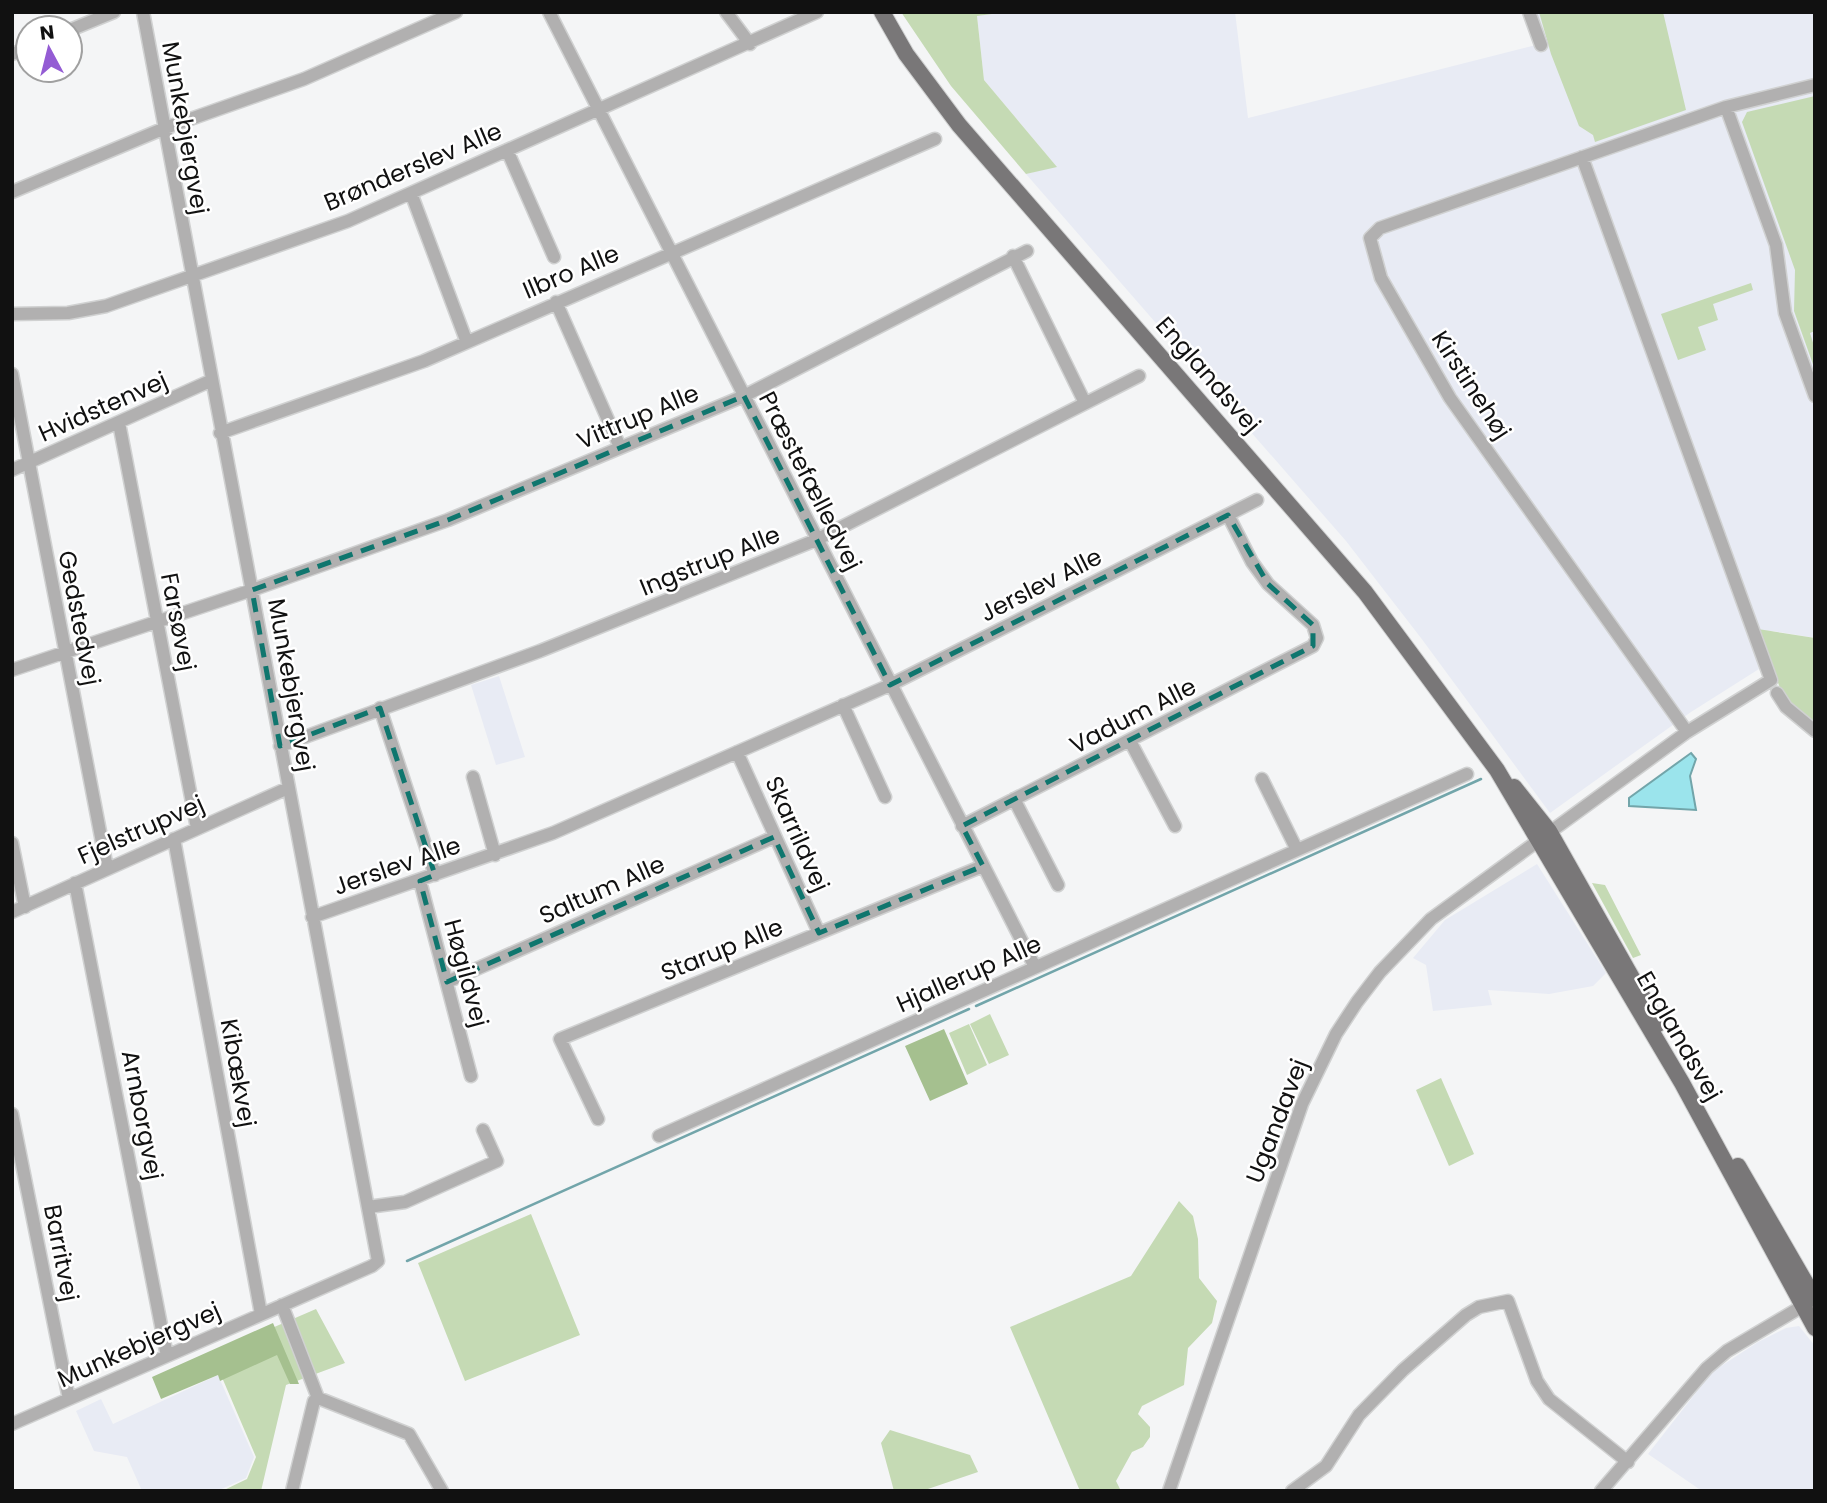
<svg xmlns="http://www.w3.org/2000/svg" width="1827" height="1503" font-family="Poppins,sans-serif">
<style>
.built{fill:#e8ebf4}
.green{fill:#c5dab4}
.forest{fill:#a5c08f}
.water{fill:#9be4ec;stroke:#72a5aa;stroke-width:2}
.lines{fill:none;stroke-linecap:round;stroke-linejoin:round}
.stream{stroke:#72a5aa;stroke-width:2.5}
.minor-casing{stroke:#d0d1d1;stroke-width:15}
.major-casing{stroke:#d0d1d1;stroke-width:18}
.minor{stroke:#b1b0b0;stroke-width:12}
.major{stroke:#797778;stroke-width:16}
.marked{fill:none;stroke:#0f766e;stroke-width:5;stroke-dasharray:14 9;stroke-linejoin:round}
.labels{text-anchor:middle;stroke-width:5;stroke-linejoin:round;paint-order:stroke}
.street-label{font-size:24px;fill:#111;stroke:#fff}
</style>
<rect width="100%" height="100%" fill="#f4f5f6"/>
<path class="built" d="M1007,12h228l13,106 296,-75 -9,-31h280v626l-42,-7 -22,7 8,31 -68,43 -141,101 -129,-175 -75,-97 -320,-367 30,-8 -72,-86 -7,-64z
M499,676l26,81 -29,8 -25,-80z
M1537,864l69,109 -13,13 -44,8 -61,-4 4,15 -59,6 -7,-46 -13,-7 32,-38z
M1799,1326l16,20v145h-113l-54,-37 64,-82 46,-30 28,-14z
M218,1375l36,82 -8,21 -29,13h-75l-15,-34 -33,-6 -18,-40 25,-12 12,25z"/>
<path class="green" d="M901,12h106l-30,4 7,64 73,87 -31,7 -75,-88z
M1539,12h124l23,98 -91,32 -2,-7 -14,-9 -28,-72z
M1815,96v235l-5,2 5,16v21l-21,-59 1,-41 -53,-148 5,-10z
M1751,283l2,7 -40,14 5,16 -20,7 8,23 -28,10 -17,-46z
M1758,629l57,9v85l-32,-27z
M1592,883l13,2 36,70 -8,3z
M990,1014l19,41 -20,9 -19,-40z
M969,1024l18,41 -20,10 -18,-42z
M1441,1078l33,76 -25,12 -33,-76z
M1179,1201l14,15 5,23 1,39 18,23 -5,22 -24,25 -4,37 -42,21 -4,8 12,13v10l-7,10 -11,5 -16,29 5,10h-41l-70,-164 121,-51z
M531,1214l49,121 -115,46 -47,-118z
M316,1309l29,54 -59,22 -25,106h-39l25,-12 9,-22 -44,-103z
M890,1430l80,25 8,17 -56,19h-28l-13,-48z"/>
<path class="forest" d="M944,1029l24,55 -38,17 -25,-55z
M273,1323l26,61h-9l-13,-29 -57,26 -2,-6 -57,24 -9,-22z"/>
<path class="water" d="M1691,753l5,6 -6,17 6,34 -67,-4v-8z"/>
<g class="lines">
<path class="stream" d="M976,1006l505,-227
M407,1261l562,-252"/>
<g class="minor-casing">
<path id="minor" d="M549,12l486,955
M726,12l24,32
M1529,12l12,33
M70,30l44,-18
M12,54l16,-6
M1726,107l50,138 9,68 30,83
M507,150l47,107
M12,192l153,-64 139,-49 152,-67
M411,193l55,147
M1013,256l72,147
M556,302l64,145
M12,314l56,-1 38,-7 242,-85 469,-209
M12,374l95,494
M119,423l78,405
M220,433l204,-72 511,-222
M12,470l198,-89
M12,670l240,-80 196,-70 296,-124 283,-145
M1777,693l9,14 29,24
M843,705l42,92
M380,708l55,167
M1687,732l-237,-334 -69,-120 -11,-40 10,-10 346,-121 89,-22
M1130,741l45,85
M280,746l260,-95 276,-111 323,-164
M737,752l82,181
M473,777l22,78
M1262,779l35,71
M1014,799l44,86
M962,826l351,-180 4,-8 -4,-13 -45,-41 -16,-22 -24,-47
M174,839l87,475
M12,843l13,64
M420,881l51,195
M75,883l92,473
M12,912l276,-124
M312,917l241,-84 337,-148 367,-185
M447,982l327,-145
M12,1114l57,285
M598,1119l-38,-80 423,-173
M659,1136l808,-362
M368,1207l37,-5 92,-41 -14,-31
M282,1305l36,93 91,36 33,57
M12,1424l360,-158 6,-5 -235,-1249
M292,1491l22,-90 4,-3
M1169,1491l133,-387 34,-70 21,-32 23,-30 51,-53 256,-187 84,-52 -189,-523
M1292,1491l34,-25 33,-51 44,-45 63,-55 13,-8 29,-6 29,80 12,18 79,63
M1601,1491l106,-123 20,-17 81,-48"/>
</g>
<g class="major-casing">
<path id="major" d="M882,12l24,42 53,71 406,467 132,178 185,313 133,245
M1514,787l35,44 109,193
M1738,1166l77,133"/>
</g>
<use href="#minor" class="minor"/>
<use href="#major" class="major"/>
</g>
<path class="marked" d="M744,396l146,289 338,-170 40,69 45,41v21l-351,180 21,40 -164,67 -45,-96 -327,145 -27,-101 15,-6 -55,-167 -100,38 -28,-156 196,-70z"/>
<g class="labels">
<g class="street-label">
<text transform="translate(185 128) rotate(80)" y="8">Munkebjergvej</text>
<text transform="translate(413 167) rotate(-23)" y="8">Brønderslev Alle</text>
<text transform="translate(571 272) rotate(-23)" y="8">Ilbro Alle</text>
<text transform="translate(1208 375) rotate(49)" y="8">Englandsvej</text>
<text transform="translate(1471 385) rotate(57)" y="8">Kirstinehøj</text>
<text transform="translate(103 407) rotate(-24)" y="8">Hvidstenvej</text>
<text transform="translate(638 417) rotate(-23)" y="8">Vittrup Alle</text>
<text transform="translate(810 481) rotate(63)" y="8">Præstefælledvej</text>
<text transform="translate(710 561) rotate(-22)" y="8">Ingstrup Alle</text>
<text transform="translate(1041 585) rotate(-27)" y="8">Jerslev Alle</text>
<text transform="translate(79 618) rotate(79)" y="8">Gedstedvej</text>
<text transform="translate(178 622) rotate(79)" y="8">Farsøvej</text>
<text transform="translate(291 685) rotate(80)" y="8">Munkebjergvej</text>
<text transform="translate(1133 716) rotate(-27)" y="8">Vadum Alle</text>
<text transform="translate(141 830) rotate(-24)" y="8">Fjelstrupvej</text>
<text transform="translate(797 834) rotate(66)" y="8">Skarrildvej</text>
<text transform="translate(397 866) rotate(-19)" y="8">Jerslev Alle</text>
<text transform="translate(602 890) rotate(-24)" y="8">Saltum Alle</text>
<text transform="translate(722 950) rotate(-22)" y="8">Starup Alle</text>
<text transform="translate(466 973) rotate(75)" y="8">Høgildvej</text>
<text transform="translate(969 974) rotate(-24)" y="8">Hjallerup Alle</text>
<text transform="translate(1679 1036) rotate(60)" y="8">Englandsvej</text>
<text transform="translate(238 1073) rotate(80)" y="8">Kibækvej</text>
<text transform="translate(142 1115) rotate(79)" y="8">Arnborgvej</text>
<text transform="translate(1277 1121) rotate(-69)" y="8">Ugandavej</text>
<text transform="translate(61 1253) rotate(79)" y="8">Barritvej</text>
<text transform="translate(139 1345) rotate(-24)" y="8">Munkebjergvej</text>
</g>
</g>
<rect width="1827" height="1503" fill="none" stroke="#111111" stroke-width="28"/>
<g transform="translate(49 49) rotate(353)"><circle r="33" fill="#ffffff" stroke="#a0a0a0" stroke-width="2"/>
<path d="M0-5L12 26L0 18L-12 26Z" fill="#945cd4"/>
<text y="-10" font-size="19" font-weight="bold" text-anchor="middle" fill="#111111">N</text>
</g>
</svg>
